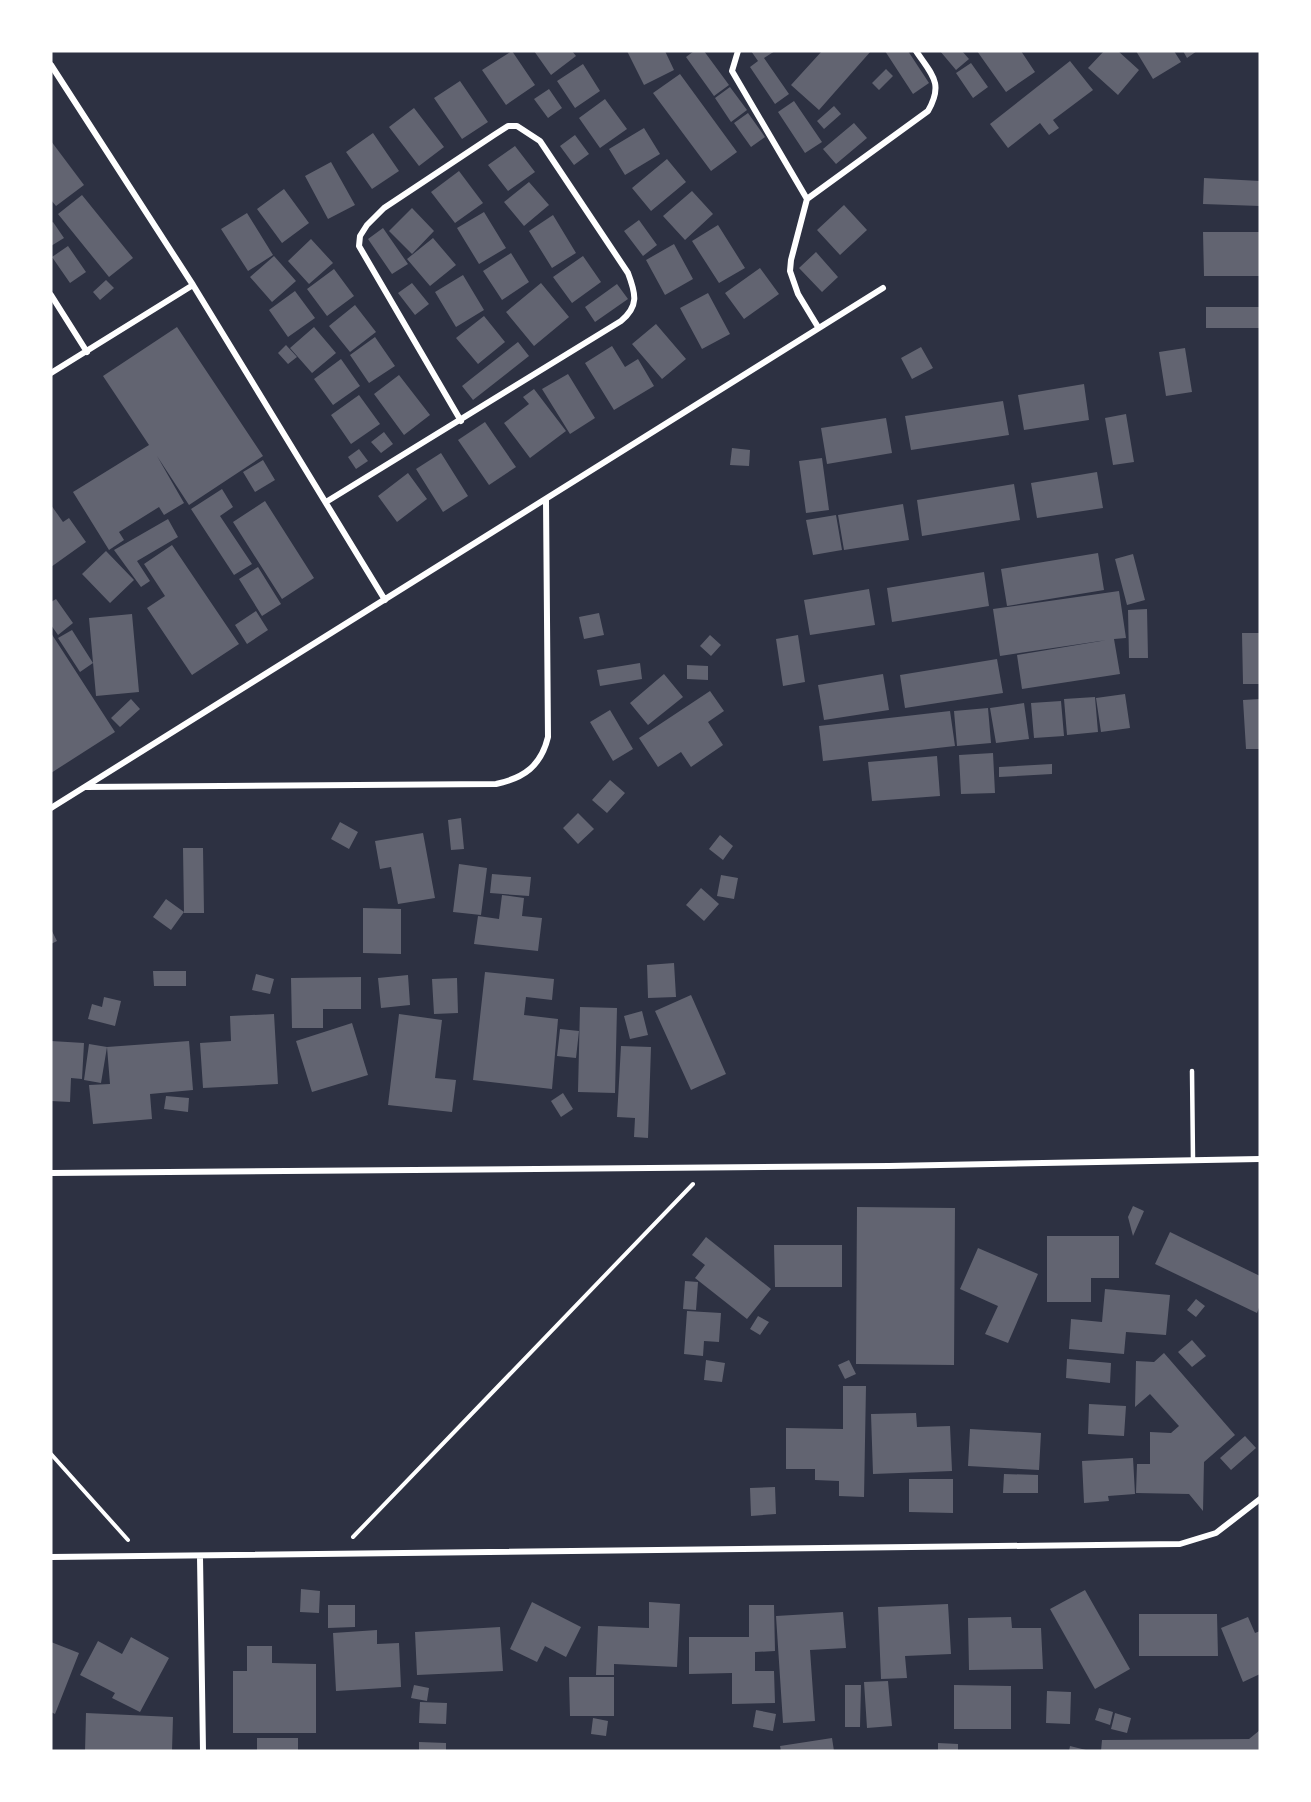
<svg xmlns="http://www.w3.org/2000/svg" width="1311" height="1802" font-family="'Playfair Display',serif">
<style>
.building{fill:#626471}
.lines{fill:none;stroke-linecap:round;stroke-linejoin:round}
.path{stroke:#fff;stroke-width:4}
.service{stroke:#fff;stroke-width:4.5}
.minor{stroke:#fff;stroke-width:6}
</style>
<rect width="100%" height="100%" fill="#2d3142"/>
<path class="building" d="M512,51l23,34 -29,20 -24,-35z
M534,51h38l4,5 -25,19z
M627,51h38l9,19 -30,15z
M694,51h10l25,34 -15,11 -28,-39z
M751,51h24l-11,7 25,36 -14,10 -25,-37 8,-6z
M822,51h49l-52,59 -28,-25z
M885,51h23l21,32 -16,11z
M940,51h22l7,8 -13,11z
M977,51h44l14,21 -29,20z
M1104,51h14l21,19 -21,25 -30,-27z
M1136,51h38l7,11 -28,17z
M1183,51h14l-10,7z
M1070,61l23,29 -40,30 6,8 -10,7 -9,-12 -32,25 -18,-24z
M971,63l17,24 -15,11 -17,-25z
M583,64l17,27 -25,17 -18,-27z
M886,69l7,7 -14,14 -7,-7z
M680,74l57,78 -26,19 -58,-78z
M460,81l28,41 -26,17 -28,-41z
M730,87l17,23 -16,12 -16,-24z
M549,89l13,19 -14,10 -14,-19z
M605,99l22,30 -27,19 -21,-30z
M794,101l28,41 -17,11 -27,-41z
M834,106l7,8 -17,15 -7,-8z
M414,108l30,39 -25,19 -30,-39z
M748,113l17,24 -14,10 -17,-24z
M854,123l13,15 -31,26 -13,-15z
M644,128l16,26 -35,21 -16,-26z
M373,133l26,38 -27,18 -26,-37z
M575,135l14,19 -15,11 -14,-19z
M51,141l33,44 -28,21 -5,-6z
M515,146l20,26 -27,19 -20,-26z
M667,159l19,23 -35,29 -19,-23z
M331,162l24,43 -27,14 -23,-43z
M459,171l24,32 -28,20 -24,-31z
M1204,178l56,3v25l-57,-2z
M529,182l20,23 -25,21 -20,-24z
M284,189l25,34 -27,20 -25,-34z
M692,191l21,23 -28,26 -22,-24z
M82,195l51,63 -24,19 -51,-63z
M844,205l23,25 -27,25 -23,-25z
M412,208l22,23 -22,23 -23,-23z
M484,212l22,36 -27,16 -22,-36z
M247,213l26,42 -25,16 -27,-42z
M553,215l23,38 -24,15 -23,-37z
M639,220l18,25 -14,11 -19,-25z
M53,222l11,16 -13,8v-23z
M718,225l27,43 -26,15 -27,-42z
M383,228l25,36 -16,10 -24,-35z
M1203,232h57v44h-56z
M433,238l23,27 -26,21 -23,-27z
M311,239l22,24 -24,21 -21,-23z
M674,244l19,35 -28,16 -19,-35z
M68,246l18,26 -16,11 -18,-26z
M816,252l22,25 -16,15 -23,-24z
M511,253l18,29 -27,18 -19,-29z
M274,256l22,25 -24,21 -22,-25z
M583,256l18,26 -29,21 -19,-26z
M760,268l19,26 -35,25 -19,-26z
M334,269l20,27 -27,20 -20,-27z
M463,275l21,35 -28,17 -21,-35z
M106,280l8,8 -14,12 -7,-8z
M412,283l17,21 -14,11 -17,-22z
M541,283l28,34 -35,29 -28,-34z
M617,284l11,15 -33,23 -10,-15z
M295,291l20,27 -27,19 -19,-27z
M708,293l22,41 -28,15 -22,-41z
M355,305l21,27 -26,20 -21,-26z
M1206,307h54v21h-54z
M484,316l21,26 -27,22 -22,-26z
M656,324l30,35 -24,20 -30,-35z
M177,327l86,129 -74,49 -32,-49 27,47 -20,12 -5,-8 -40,25 5,8 -15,10 -36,-58 76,-47 -46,-69z
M314,327l22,26 -24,20 -22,-25z
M375,337l20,29 -26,17 -19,-28z
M518,342l11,14 -56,44 -11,-14z
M286,345l11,12 -9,7 -10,-11z
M612,346l13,21 13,-8 16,27 -40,24 -29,-47z
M921,347l12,21 -21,11 -11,-21z
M1185,348l7,44 -26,4 -7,-44z
M341,359l19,27 -27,19 -19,-26z
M568,374l27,44 -25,16 -28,-45z
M399,375l31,40 -26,20 -30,-41z
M1084,384l5,36 -65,10 -6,-35z
M534,389l32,42 -36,27 -26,-35 25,-19 -6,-7z
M359,395l21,29 -29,20 -20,-29z
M1003,401l6,34 -98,15 -6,-34z
M1126,414l8,48 -21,3 -8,-47z
M886,418l6,35 -65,11 -6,-36z
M485,422l31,45 -27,18 -31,-45z
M384,432l9,12 -12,9 -10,-11z
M732,448l18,2 -1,16 -19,-1z
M359,449l9,12 -12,8 -8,-12z
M441,453l27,43 -25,16 -27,-43z
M822,458l7,52 -23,3 -7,-52z
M263,460l12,20 -20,12 -12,-20z
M1097,472l6,36 -66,10 -6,-35z
M408,473l19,26 -30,23 -19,-26z
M1014,484l6,36 -98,16 -5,-36z
M222,489l11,18 -13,9 32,48 -18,11 -43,-66z
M265,501l49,77 -32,21 -49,-77z
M903,504l6,36 -65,10 -6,-35z
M51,505l12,17 6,-4 17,24 -35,25z
M836,515l6,35 -29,5 -7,-35z
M168,519l10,18 -41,24 13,20 -9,6 -27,-37z
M172,545l67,99 -47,31 -45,-67 18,-12 -21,-32z
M106,551l28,29 -24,23 -28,-29z
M1098,553l6,37 -97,16 -6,-37z
M1133,554l12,46 -18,5 -12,-46z
M258,567l23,37 -19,12 -23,-37z
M984,572l5,34 -97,16 -5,-34z
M869,589l6,36 -65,10 -6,-35z
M1119,591l7,47 -12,1 6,35 -98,15 -5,-34 90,-15 -107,16 -7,-47z
M56,599l17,24 -15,12 -7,-10v-23z
M1147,609l1,49h-19l-1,-48z
M256,611l12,19 -21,14 -12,-19z
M599,613l5,22 -20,4 -5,-22z
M132,614l7,78 -43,4 -7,-78z
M72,630l21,33 -13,9 -22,-34z
M51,633l64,99 -64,41z
M1242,633h18v51h-17z
M710,635l11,10 -10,11 -11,-10z
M798,635l7,47 -22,4 -7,-47z
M997,659l6,34 -98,15 -5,-33z
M640,663l2,16 -42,7 -3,-16z
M687,665l21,1v14l-21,-1z
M664,674l19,23 -35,28 -18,-22z
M883,674l6,36 -65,10 -6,-35z
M710,691l14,20 -16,11 15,23 -32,22 -10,-15 -23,15 -19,-29z
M1125,694l5,34 -29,4 -5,-34z
M1095,697l3,35 -31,3 -3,-36z
M131,699l9,10 -20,18 -9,-9z
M1260,699v50h-14l-3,-49z
M1061,701l3,35 -30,2 -3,-35z
M1024,703l5,36 -33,4 -6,-35z
M988,708l3,35 -34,3 -3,-35z
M610,710l23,39 -20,12 -23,-39z
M950,711l5,35 -132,15 -4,-35z
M993,753l2,40 -34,1 -2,-39z
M937,756l3,40 -68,5 -4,-39z
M1052,764v10l-53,3v-10z
M610,780l15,13 -18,20 -15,-13z
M578,813l16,16 -16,15 -15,-16z
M461,818l3,31 -13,1 -3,-30z
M340,822l18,10 -9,17 -18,-10z
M423,833l12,65 -37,6 -7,-37 -11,2 -5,-28z
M720,835l13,11 -10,14 -14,-11z
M183,848h20l1,65h-20z
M459,864l28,4 -6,47 -28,-3z
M492,874l39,3 -2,19 -39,-3z
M721,875l17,3 -4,21 -17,-3z
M701,888l18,16 -15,17 -18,-16z
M502,895l22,3 -2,18 20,2 -4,33 -64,-7 4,-28 21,3z
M166,899l18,13 -13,18 -18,-13z
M363,908l38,1v45l-38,-1z
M51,929l6,12 -6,3z
M674,963l2,34 -28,1 -1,-33z
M153,971h33v15h-32z
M485,972l69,7 -2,21 -26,-3 -2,18 34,4 -6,70 -79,-9z
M256,974l18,5 -4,15 -18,-4z
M408,975l2,30 -29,3 -3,-30z
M361,977v32h-38v19h-31l-1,-50z
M457,978l1,35 -24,1 -2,-35z
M691,995l35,79 -35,16 -36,-79z
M104,997l17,4 -6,25 -27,-7 4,-15 10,3z
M580,1007l37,1 -2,85 -37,-1z
M642,1011l6,24 -18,4 -6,-23z
M274,1014l4,70 -75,4 -3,-45 31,-2 -1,-25z
M399,1014l43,6 -7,58 21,2 -4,32 -64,-7z
M352,1023l16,52 -56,17 -16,-51z
M560,1029l19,2 -3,27 -19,-2z
M51,1041l33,2 -2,36 -11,-1 -1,24 -19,-1z
M189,1041l4,49 -43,4 2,25 -59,5 -4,-39 21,-1 -3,-37z
M89,1044l18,3 -6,36 -17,-3z
M621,1046l30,1 -3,91 -14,-1 1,-19 -18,-1z
M563,1093l10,16 -12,8 -10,-16z
M166,1096l23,2 -1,14 -24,-3z
M1133,1206l11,5 -11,25 -5,-19z
M857,1207l98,1 -1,157 -98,-1z
M1170,1232l90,44v29l-3,8 -102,-49z
M1047,1236h72v42h-28v24h-44z
M706,1237l65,52 -24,30 -52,-41 10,-13 -13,-10z
M774,1245h68v42h-67z
M978,1248l60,26 -30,69 -23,-9 13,-28 -38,-17z
M685,1281l13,1 -2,28 -13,-1z
M1105,1289l65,6 -4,40 -40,-3 -2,22 -55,-5 2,-30 31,3z
M1196,1299l9,7 -9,11 -9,-7z
M687,1311l34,2 -2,29 -15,-1 -1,15 -19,-2z
M758,1316l11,6 -9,13 -10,-6z
M1192,1340l14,16 -14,11 -14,-15z
M1164,1353l71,82 -31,27 -1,49 -14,-17 -53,-1 1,-29h13v-32l21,1 8,-7 -29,-32 -15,13 1,-46 18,1z
M1067,1359l44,4 -1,20 -44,-5z
M706,1360l19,3 -3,19 -18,-2z
M849,1360l7,14 -11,5 -7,-14z
M843,1386h23l-2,111 -25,-1v-15l-24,-1v-11h-29v-41l57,1z
M1089,1404l37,2 -2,30 -36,-2z
M916,1413l1,14 33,-1 2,45 -79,3 -2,-60z
M970,1429l71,4 -2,37 -71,-4z
M1245,1436l11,12 -25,22 -11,-12z
M1133,1458l2,36 -27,2 1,5 -25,2 -2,-42z
M1004,1474l34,1v18h-35z
M909,1479h44v34l-44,-1z
M775,1487l1,27 -25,2 -1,-28z
M301,1589l19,2 -1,22 -19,-1z
M1085,1590l45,79 -35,20 -45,-80z
M532,1602l49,25 -15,30 -21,-11 -8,16 -27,-13z
M649,1602l31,2 -3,63 -63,-3v11h-18l2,-49 51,2z
M948,1604l3,50 -46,2 2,22 -26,1 -3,-72z
M328,1605h27v22l-27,1z
M749,1605h25l1,46 -20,1v19h19l1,32 -43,1v-31l-43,1v-37h60z
M843,1612l3,36 -36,2 5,71 -32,2 -7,-107z
M1139,1614h78l1,42h-79z
M1011,1617l1,11h29l2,41 -74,1 -1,-52z
M1248,1617l7,16 5,-2v43l-17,8 -22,-54z
M500,1627l3,44 -86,4 -2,-43z
M377,1630v14l22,-1 2,44 -65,4 -3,-58z
M131,1637l38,21 -29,54 -28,-14 3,-5 -35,-18 18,-34 24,13z
M51,1642l28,11 -24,61 -4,-2z
M247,1646h25v17l44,1v69h-83v-62h14z
M569,1677h45v39h-44z
M888,1681l4,45 -25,2 -3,-46z
M414,1685l15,3 -2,13 -16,-3z
M845,1685h16l-1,42h-15z
M954,1685l57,1v43h-57z
M1047,1691l24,1 -1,32 -24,-1z
M420,1702l27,1 -1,21 -27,-1z
M1099,1708l14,4 -3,13 -15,-5z
M756,1710l20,4 -3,17 -20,-4z
M86,1713l87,4 -1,34h-87z
M1115,1713l16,5 -4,15 -16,-4z
M593,1718l15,3 -2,15 -15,-2z
M1260,1730v21h-159l1,-11 147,-1z
M257,1738h41v13h-41z
M832,1738l2,13h-53l-1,-5z
M419,1742l27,1v8h-27z
M938,1743l20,1v7h-20z
M1070,1746l16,4v1h-17z"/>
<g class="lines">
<path class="path" d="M51,1454l77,86
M353,1537l340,-353"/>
<path class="service" d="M1192,1071l1,89"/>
<path class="minor" d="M738,51l-6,20 75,128
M51,65l142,220 192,315
M51,295l36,57
M818,327l-20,-33 -8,-23 1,-11 16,-61 121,-88c16,-28 4,-36 -12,-60
M51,373l142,-88
M326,502l295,-181c18,-15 15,-27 7,-48l-88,-132 -23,-15h-9l-14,9 -110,73 -17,17 -7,11 -1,10 102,175
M86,787l410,-3c28,-6 45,-18 52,-47l-2,-237
M51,808l832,-520
M51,1173l838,-7 371,-7
M51,1557l1129,-13 36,-11 44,-34
M200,1557l3,194"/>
</g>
<rect width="1311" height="1802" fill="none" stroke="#ffffff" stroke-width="105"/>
</svg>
